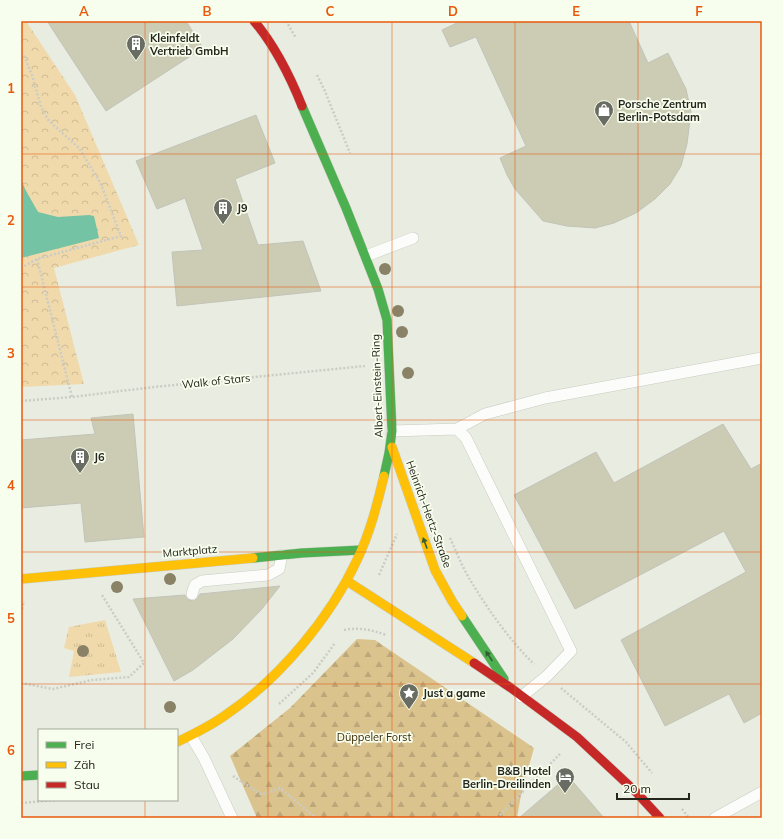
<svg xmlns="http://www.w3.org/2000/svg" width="783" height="839" font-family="Mulish,sans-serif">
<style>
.grass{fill:url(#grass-tufts)}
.forest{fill:url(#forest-firs)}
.park{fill:url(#park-crowns)}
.water{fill:#74c3a5}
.building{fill:#cccbb3;stroke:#c2c4ba}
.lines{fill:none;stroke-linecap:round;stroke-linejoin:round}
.lane-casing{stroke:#c8cbc2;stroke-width:12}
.fast-casing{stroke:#c8cbc2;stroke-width:10}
.slow-casing{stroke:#c8cbc2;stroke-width:10}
.jam-casing{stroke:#c8cbc2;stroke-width:10}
.path{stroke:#caccc6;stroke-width:2.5;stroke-dasharray:2 2;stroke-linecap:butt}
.lane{stroke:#fcfcfa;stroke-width:11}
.fast{stroke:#4caf50;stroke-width:9}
.slow{stroke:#ffc107;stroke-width:9}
.jam{stroke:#c62828;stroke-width:9}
.tree{fill:#8a8267}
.oneway{fill:#345d32}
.grid{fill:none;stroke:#e8590c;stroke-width:1;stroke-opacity:0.55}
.labels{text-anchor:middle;stroke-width:3.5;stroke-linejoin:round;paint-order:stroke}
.poi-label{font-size:11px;font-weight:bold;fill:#24261e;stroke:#f8feed;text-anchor:start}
.street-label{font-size:11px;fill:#24261e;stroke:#f8feed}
.park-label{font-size:11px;fill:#3d2a04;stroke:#f8feed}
.neatline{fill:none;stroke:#e8590c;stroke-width:1.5}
.grid-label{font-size:13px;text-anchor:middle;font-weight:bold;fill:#e8590c}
</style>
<defs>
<pattern id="grass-tufts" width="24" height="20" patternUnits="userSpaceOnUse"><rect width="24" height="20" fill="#f0daac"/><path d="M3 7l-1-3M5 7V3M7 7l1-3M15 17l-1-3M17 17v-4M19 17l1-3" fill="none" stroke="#cebb94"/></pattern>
<pattern id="forest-firs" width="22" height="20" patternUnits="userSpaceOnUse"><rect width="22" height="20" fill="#dbc38e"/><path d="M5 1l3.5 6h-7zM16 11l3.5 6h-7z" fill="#bca77a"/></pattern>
<pattern id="park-crowns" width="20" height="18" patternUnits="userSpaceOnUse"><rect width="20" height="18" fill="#f0daac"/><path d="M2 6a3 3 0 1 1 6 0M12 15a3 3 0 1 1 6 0" fill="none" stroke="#cebb94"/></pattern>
</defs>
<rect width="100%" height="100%" fill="#e9ede1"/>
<path class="grass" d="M105,620l16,52 -52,5 5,-26 -10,-3 5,-21z"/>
<path class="forest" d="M357,639l18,1 159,108 -13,47 -4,23h-260l-27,-62 60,-48z"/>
<path class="park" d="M21,21h5l49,74 64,150 -85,23 30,116 -63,3z"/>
<path class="water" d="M21,178l4,11 13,23 20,5 31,-2 5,1 5,22 -78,20z"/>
<path class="building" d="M47,21h139l17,27 -97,63z
M461,21h168l19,42 20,-10 18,36 5,23 -4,32 -6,22 -11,18 -15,15 -19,14 -22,10 -19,5 -28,-2 -24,-5 -28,-32 -8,-14 -7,-17 26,-12 -50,-109 -26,10 -8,-17z
M256,115l19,48 -40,16 23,66 45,-4 18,50 -144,15 -5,-54 31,-2 -18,-52 -28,11 -21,-48z
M133,414l11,123 -59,5 -4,-39 -60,5v-68l74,-6 -4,-16z
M723,424l28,45 11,-6v250l-18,10 -15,-29 -64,32 -44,-86 125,-68 -22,-41 -149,78 -61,-114 82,-43 18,31z
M280,586l-19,24 -28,29 -40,31 -19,11 -41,-82 52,-4 2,4 6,2 4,-2 3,-5z
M568,776l36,42h-85z"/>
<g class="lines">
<g class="lane-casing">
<path id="lane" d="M366,256l47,-18
M457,429l9,9 105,213 -24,25 -26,21
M392,431l65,-2 28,-15 60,-16 217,-40
M192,594l3,-9 7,-4 66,-6 11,-6 3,-14
M191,736l13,22 28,60
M715,818l47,-26"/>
</g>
<g class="fast-casing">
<path id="fast" d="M302,106l44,102 32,81 9,31 5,111 -3,22 -5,23
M253,558l49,-5 59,-3
M462,616l42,63
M21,776l18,-1"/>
</g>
<g class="slow-casing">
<path id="slow" d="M392,447l43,123 17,31 10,15
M21,579l232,-21
M347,581l127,82
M177,742c17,-8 35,-17 50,-28 53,-36 103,-96 130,-154 13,-27 20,-55 27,-84"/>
</g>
<g class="jam-casing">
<path id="jam" d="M254,21c21,25 36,55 48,85
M474,663l37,25 66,49 59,55 24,26"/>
</g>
<path class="path" d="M286,21l10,17
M21,53l3,3 8,19 9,32 8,14 30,27 21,34 21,54 -84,23 -16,9
M317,75l7,14 26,64
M37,259l35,138
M21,401l51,-4 82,-10 211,-21
M450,538c7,15 13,31 22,45 17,28 39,59 62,81
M379,575l18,-41
M21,613l3,-12
M344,630c16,-3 28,0 42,5
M21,683l32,6 39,-9 37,-3 15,-14 -42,-68
M561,688l65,54 26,31
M279,704l34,-31 22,-30
M233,776l29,19 18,-7 36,30
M21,803l35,-3
M682,809l7,9
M497,818l63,-64"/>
<use href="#lane" class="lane"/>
<use href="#fast" class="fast"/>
<use href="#slow" class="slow"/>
<use href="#jam" class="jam"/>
</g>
<g class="tree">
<circle cx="385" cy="269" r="6"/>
<circle cx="398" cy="311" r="6"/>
<circle cx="402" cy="332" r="6"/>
<circle cx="408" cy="373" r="6"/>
<circle cx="170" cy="579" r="6"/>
<circle cx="117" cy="587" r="6"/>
<circle cx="83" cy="651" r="6"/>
<circle cx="170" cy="707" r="6"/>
</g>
<defs><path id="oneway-solid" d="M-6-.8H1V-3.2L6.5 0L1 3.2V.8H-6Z"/></defs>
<g class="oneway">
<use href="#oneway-solid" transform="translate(425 543) rotate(-110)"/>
<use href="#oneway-solid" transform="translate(489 656) rotate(-124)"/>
</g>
<path class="grid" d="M145,21v709M268,21v797M392,21v797M515,21v797M638,21v797M21,154h741M21,287h741M21,420h741M21,552h741M21,684h741M145,800v18"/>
<defs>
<g id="building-pin" transform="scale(1)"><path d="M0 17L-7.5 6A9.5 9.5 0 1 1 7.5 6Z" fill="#696c62" stroke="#f8feed"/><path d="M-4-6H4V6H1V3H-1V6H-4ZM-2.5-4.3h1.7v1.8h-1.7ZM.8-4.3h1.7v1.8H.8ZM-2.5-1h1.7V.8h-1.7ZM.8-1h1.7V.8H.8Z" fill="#fff"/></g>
<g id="shop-pin" transform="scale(1)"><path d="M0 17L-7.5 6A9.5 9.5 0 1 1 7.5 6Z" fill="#696c62" stroke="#f8feed"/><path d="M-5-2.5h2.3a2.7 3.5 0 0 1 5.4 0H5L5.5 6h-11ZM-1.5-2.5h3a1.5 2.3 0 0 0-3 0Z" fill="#fff"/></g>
<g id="sight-pin" transform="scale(1)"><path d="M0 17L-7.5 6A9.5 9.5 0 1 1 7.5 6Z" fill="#696c62" stroke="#f8feed"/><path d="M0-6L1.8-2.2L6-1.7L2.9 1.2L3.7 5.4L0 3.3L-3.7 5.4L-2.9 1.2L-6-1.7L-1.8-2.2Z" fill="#fff"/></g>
<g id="hotel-pin" transform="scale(1)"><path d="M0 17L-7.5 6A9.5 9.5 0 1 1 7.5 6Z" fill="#696c62" stroke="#f8feed"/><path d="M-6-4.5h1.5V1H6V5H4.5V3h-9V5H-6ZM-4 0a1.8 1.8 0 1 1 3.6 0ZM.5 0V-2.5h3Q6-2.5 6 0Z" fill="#fff"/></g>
</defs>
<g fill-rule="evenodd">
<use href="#building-pin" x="136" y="44"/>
<use href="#shop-pin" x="604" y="110"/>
<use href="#building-pin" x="223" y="208"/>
<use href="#building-pin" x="80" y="457"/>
<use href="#sight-pin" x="409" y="693"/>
<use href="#hotel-pin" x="565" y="777"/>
</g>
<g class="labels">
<g class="poi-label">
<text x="150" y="42">Kleinfeldt<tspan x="150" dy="13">Vertrieb GmbH</tspan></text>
<text x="618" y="108">Porsche Zentrum<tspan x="618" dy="13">Berlin-Potsdam</tspan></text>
<text x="237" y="212">J9</text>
<text x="94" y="461">J6</text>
<text x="423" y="697">Just a game</text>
<text x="551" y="775" text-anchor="end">B&amp;B Hotel<tspan x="551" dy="13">Berlin-Dreilinden</tspan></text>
</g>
<g class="street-label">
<text transform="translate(216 381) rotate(-6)" y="4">Walk of Stars</text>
<text transform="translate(377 386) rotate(-92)" y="4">Albert-Einstein-Ring</text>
<text transform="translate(429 514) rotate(70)" y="4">Heinrich-Hertz-Straße</text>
<text transform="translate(190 551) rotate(-5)" y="4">Marktplatz</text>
</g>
<g class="park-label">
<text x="374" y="741">Düppeler Forst</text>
</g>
</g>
<rect width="783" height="839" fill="none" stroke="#f8feed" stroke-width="44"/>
<rect x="38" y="729" width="140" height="72" fill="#f8feed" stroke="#a3a89a"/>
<rect x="46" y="742" width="20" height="6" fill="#4caf50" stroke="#a3a89a"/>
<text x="74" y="749" font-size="12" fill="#24261e">Frei</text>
<rect x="46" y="762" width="20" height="6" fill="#ffc107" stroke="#a3a89a"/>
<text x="74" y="769" font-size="12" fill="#24261e">Zäh</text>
<rect x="46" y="782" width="20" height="6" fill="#c62828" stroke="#a3a89a"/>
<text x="74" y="789" font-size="12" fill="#24261e">Stau</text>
<path d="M617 793v6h72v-6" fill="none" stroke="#24261e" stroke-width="2"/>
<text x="623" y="793" font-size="12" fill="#24261e" stroke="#f8feed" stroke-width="3" paint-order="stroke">20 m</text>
<rect x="22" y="22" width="739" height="795" class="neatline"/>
<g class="grid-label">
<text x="84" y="16">A</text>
<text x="207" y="16">B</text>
<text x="330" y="16">C</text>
<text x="453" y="16">D</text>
<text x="576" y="16">E</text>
<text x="699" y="16">F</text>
<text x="11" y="93">1</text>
<text x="11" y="225">2</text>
<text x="11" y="358">3</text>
<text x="11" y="490">4</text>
<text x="11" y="623">5</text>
<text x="11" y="755">6</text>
</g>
</svg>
